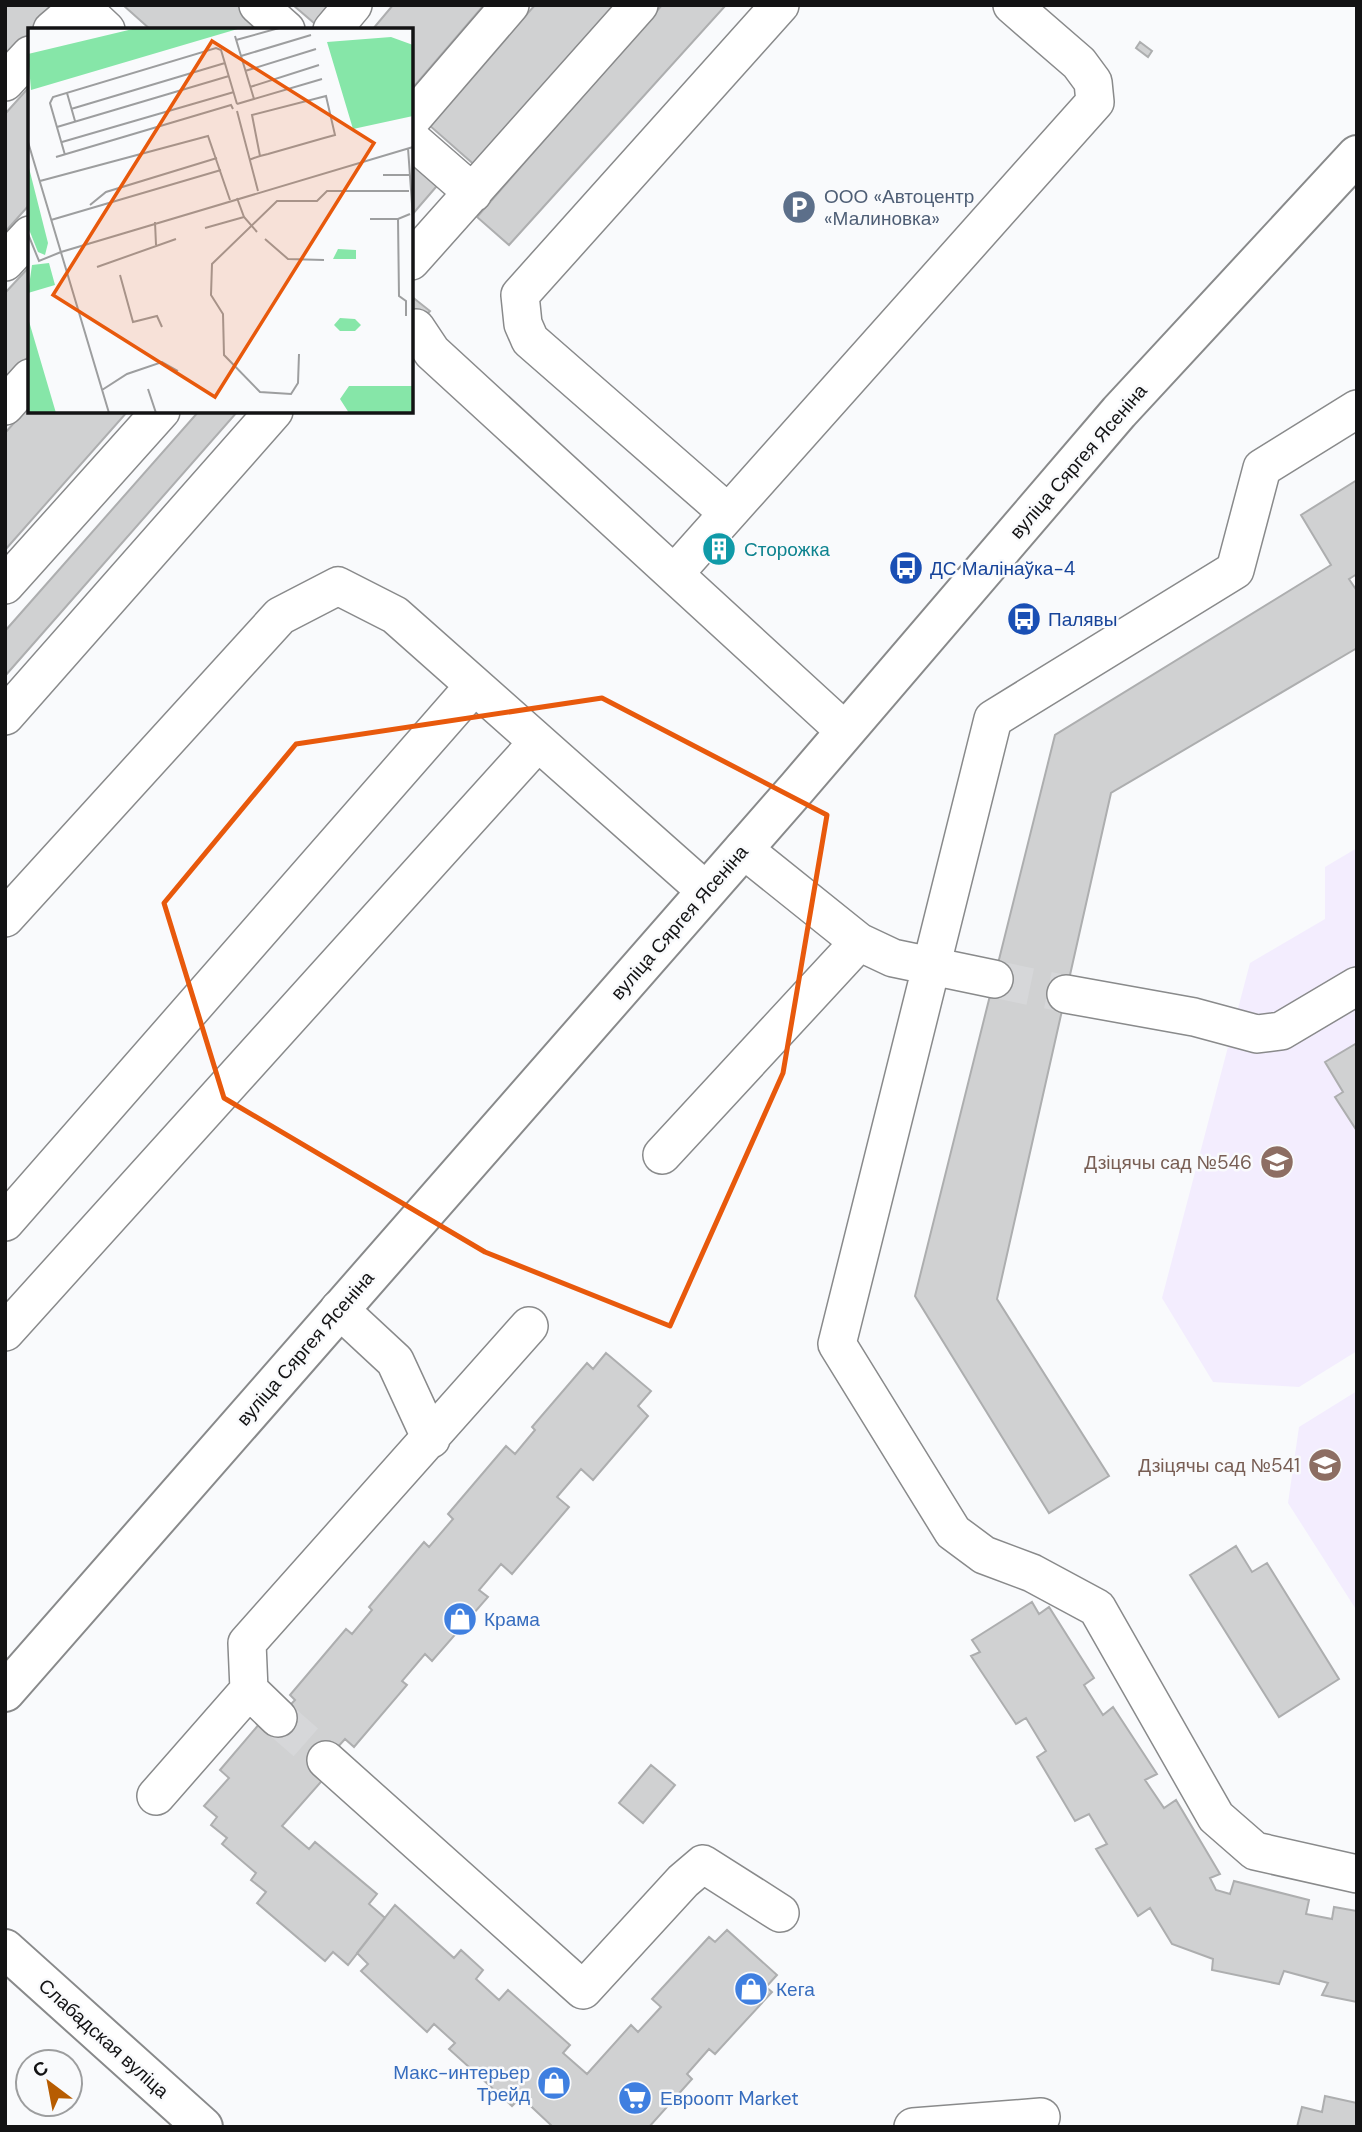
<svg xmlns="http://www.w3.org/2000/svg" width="1362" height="2132" font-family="'DM Sans',sans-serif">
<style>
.education{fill:#f3edfe}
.building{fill:#d0d1d2;stroke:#adaeaf;stroke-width:2}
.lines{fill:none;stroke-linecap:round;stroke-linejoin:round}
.minor-tunnel{stroke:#d6d7d9;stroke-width:37;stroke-dasharray:37 18;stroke-linecap:butt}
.minor-casing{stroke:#898a8b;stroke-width:40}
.major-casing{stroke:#898a8b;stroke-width:42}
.minor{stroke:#fff;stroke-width:37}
.major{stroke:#fff;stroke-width:38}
.marked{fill:none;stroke:#e8590c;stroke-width:5;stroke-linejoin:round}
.labels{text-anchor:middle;stroke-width:5;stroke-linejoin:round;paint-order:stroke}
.service-label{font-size:19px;fill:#4e5e75;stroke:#f9fafc;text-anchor:start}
.street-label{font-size:19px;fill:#131314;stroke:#f9fafc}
.culture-label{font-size:19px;fill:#0d838f;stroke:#f9fafc;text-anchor:start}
.transit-label{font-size:19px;fill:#164399;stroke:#f9fafc;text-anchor:start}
.education-label{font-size:19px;fill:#785e54;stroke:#f9fafc;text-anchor:end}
.shop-label{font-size:19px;fill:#366cbe;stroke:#f9fafc;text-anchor:start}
.inset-road{fill:none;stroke:#9d9e9f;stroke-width:2}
.view{fill:#e8590c;fill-opacity:0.15;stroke:#e8590c;stroke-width:3.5}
.inset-edge{fill:none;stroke:#131314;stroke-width:3.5}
</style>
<rect width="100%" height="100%" fill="#f9fafc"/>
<path class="education" d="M1357,848v503l-58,36 -86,-5 -51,-84 88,-335 75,-44v-52z
M1357,1391v220l-69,-108 11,-76z"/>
<path class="building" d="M5,5h50l-21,25h-4v4l-25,28z
M123,5h114l29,25h-115z
M293,5h49l-21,24z
M393,5h91l-73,85v-60h-39z
M535,5h88l-145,163 -49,-43z
M662,5h64l-217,240 -32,-28z
M1140,42l12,9 -4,6 -12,-9z
M30,86v118l-25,28v-118z
M411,154l31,26 -31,36z
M30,266v89l-25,28v-90z
M411,296l19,15 -19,21z
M30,405v6h98l-123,139v-117z
M199,411h39l-233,265v-45z
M1357,480v94l-8,5 8,12v57l-246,145 -114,506 112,177 -60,37 -134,-217 140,-561 276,-170 -30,-50z
M717,537l14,12 -11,13 -14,-12z
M1357,1043v88l-22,-34 8,-5 -18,-30z
M606,1353l45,38 -13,15 10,10 -55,64 -12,-11 -24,28 12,10 -57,67 -11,-10 -22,26 9,7 -56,64 -7,-7 -23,27 5,4 -53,62 -9,-8 -19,21 1,15 -45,51 27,23 6,-7 62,52 -8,10 16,14 -37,47 -15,-13 -8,9 -68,-58 9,-11 -15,-12 5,-7 -34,-29 5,-6 -16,-13 6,-8 -13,-11 25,-28 -9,-8 46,-54 12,2 17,-18 -5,-5 56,-66 6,5 20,-24 -3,-3 55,-65 5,5 24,-28 -5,-5 58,-68 9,8 20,-24 -3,-3 55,-64 6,6z
M1236,1546l16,26 15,-9 72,116 -60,38 -89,-142z
M1032,1602l7,12 10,-7 45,71 -10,7 19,30 10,-8 44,67 -12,6 19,28 12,-8 44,74 -10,4 6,12 14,4 4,-13 75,19 -3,14 26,5 2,-12 23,4v91l-35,-7 6,-12 -44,-12 -5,13 -67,-14 1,-11 -41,-15 -22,-36 -12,8 -42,-67 11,-5 -18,-30 -14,7 -38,-64 9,-6 -20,-33 -10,6 -45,-68 9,-4 -8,-12z
M651,1765l24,20 -32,38 -24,-20z
M395,1905l59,53 7,-8 22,20 -7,9 23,21 9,-10 62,55 -7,8 24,21 44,-49 7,7 23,-25 -9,-8 57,-62 6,5 12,-12 50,45 -11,12 6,5 -57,62 -6,-5 -22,25 5,5 -43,48h-96l-32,-30 -9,9 -63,-57 6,-6 -21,-19 -7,8 -66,-61 7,-7 -11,-11z
M1325,2096l32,7v24h-60l5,-20 20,5z"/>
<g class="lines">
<path class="minor-tunnel" d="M994,979l72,15
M278,1718l48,42"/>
<g class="minor-casing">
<path id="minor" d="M258,5l28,25
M52,30l20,-17 18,2 16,15
M332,30l21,-25
M5,82l25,-27
M411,120l99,-115
M411,139l62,54
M411,261l228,-256
M5,262l25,-27
M416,328l16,24 413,379
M5,406l25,-28
M1357,409l-95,59 -27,102 -242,149 -156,625 116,188 31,23 48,18 65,35 119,209 39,34 102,23
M728,513l-198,-173 -7,-16 -3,-29 260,-290
M674,574l421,-472 -2,-20 -14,-19 -67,-58
M5,585l156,-174
M5,716l269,-305
M743,849l116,93 34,16 101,21
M5,918l275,-302 58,-30 57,29 311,276
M1066,994l128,23 63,17 24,-3 76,-45
M662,1155l197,-213
M5,1222l469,-536
M339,1309l56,52 36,78
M5,1332l533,-590
M278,1718l-29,-28 -2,-47 282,-317
M326,1760l257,230 100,-109 20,-17 77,49
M156,1796l93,-106
M913,2127l128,-10"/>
</g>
<g class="major-casing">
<path id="major" d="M5,1692l792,-904 322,-376 238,-257
M5,1949l198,178"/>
</g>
<use href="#minor" class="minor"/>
<use href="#major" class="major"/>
</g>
<path class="marked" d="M602,698l225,117 -44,258 -113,253 -185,-74 -261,-154 -60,-195 132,-159z"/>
<defs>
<g id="parking-disc" transform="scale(1.75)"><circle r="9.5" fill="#5c6f8a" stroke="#f9fafc"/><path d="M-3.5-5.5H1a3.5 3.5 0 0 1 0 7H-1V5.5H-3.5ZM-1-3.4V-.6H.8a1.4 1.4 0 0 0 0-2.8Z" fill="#fff"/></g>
<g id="building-disc" transform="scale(1.75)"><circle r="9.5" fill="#0f9aa8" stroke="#f9fafc"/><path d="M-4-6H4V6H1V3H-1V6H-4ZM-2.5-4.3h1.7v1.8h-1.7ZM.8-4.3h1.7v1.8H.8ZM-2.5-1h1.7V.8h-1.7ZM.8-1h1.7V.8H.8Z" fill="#fff"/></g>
<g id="bus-disc" transform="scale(1.75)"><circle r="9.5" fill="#1a4fb4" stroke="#f9fafc"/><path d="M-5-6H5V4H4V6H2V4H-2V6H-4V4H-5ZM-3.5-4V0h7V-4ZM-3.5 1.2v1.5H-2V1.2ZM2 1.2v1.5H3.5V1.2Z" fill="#fff"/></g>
<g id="school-disc" transform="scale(1.75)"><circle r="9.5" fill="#8d6e63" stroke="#f9fafc"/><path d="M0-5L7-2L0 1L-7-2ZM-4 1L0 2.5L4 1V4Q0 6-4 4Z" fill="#fff"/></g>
<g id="shop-disc" transform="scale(1.75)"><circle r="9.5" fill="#3f7fe0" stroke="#f9fafc"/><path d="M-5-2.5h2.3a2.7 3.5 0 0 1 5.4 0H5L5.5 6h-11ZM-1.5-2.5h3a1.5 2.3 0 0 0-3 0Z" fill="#fff"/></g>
<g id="supermarket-disc" transform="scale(1.75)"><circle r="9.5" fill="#3f7fe0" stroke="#f9fafc"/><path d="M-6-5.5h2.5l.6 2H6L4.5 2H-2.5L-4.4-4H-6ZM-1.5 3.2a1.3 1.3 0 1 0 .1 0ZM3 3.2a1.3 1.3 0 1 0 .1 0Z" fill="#fff"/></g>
</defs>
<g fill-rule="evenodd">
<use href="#parking-disc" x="799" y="207"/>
<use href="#building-disc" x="719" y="549"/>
<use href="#bus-disc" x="906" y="568"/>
<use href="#bus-disc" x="1024" y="619"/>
<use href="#school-disc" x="1277" y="1162"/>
<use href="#school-disc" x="1325" y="1465"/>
<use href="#shop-disc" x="460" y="1619"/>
<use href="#shop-disc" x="751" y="1989"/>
<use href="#shop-disc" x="554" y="2083"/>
<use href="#supermarket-disc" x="635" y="2098"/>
</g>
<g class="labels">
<g class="service-label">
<text x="824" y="203">ООО «Автоцентр<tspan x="824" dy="22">«Малиновка»</tspan></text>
</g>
<g class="street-label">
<text transform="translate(1078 461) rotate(-49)" y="7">вуліца Сяргея Ясеніна</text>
<text transform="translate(679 922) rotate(-49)" y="7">вуліца Сяргея Ясеніна</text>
<text transform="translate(305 1348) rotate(-49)" y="7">вуліца Сяргея Ясеніна</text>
<text transform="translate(104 2038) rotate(42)" y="7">Слабадская вуліца</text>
</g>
<g class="culture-label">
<text x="744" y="556">Сторожка</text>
</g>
<g class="transit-label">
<text x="930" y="575">ДС Малінаўка-4</text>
<text x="1048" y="626">Палявы</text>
</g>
<g class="education-label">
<text x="1252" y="1169">Дзіцячы сад №546</text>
<text x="1300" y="1472">Дзіцячы сад №541</text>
</g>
<g class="shop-label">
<text x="484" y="1626">Крама</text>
<text x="776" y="1996">Кега</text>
<text x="530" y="2079" text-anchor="end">Макс-интерьер<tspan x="530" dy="22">Трейд</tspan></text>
<text x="660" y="2105">Евроопт Market</text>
</g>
</g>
<g transform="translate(28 28)">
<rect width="385" height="385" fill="#f9fafc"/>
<path d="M109,0h104l-210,62 -3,-36zM363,9l22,8v71l-60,13 -26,-87zM0,136l20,79 -3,12 -7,-3 -10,-25zM310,221l18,1v9h-23zM21,235l6,22 -27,8 4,-28zM0,290l28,95h-28zM312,290l15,1 6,6 -6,6h-15l-6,-6zM321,358h64v27h-64l-9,-14z" fill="#86e6a8"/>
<path class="inset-road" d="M207,8l19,63M208,12l43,-12M213,28l70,-21M217,43l71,-22M222,59l69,-22M39,65l8,28M209,76l85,-25M43,81l154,-46M209,83l21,80M29,99l172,-51M0,114l81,271M34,114l172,-50M380,120l5,70M37,127l-15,-52 3,-6 163,-49 5,2 16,54M28,129l175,-52 2,4M221,132l5,-2 6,-2 8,-2 56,-16 11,-3 -9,-39 -74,19 8,41M355,147h26M12,153l168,-45 22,64M209,170l7,19 13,15M62,177l16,-13 111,-34M342,191h28l12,-5M370,191l1,77 7,5v15M23,192l170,-50M127,194l1,23M177,200l39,-11M0,206l11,27 22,-9M237,211l23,20 36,1M33,224l352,-105M69,239l79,-28M92,247l13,47 24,-6 5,11M271,326l-1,29 -7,11 -31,-2 -36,-37 -1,-41 -12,-19 1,-31 65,-63h40l10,-10h82M120,361l8,24M74,362l25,-16 35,-12 16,9"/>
<path class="view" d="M184,13l162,102 -159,254 -162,-102z"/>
<rect width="385" height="385" class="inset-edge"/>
</g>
<rect width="1362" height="2132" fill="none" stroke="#131314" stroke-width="14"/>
<g transform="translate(49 2083) rotate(328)"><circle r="33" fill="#f9fafc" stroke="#9d9e9f" stroke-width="2"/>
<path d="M0-5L12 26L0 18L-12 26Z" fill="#b75c01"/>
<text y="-10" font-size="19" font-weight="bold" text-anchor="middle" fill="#131314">С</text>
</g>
</svg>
